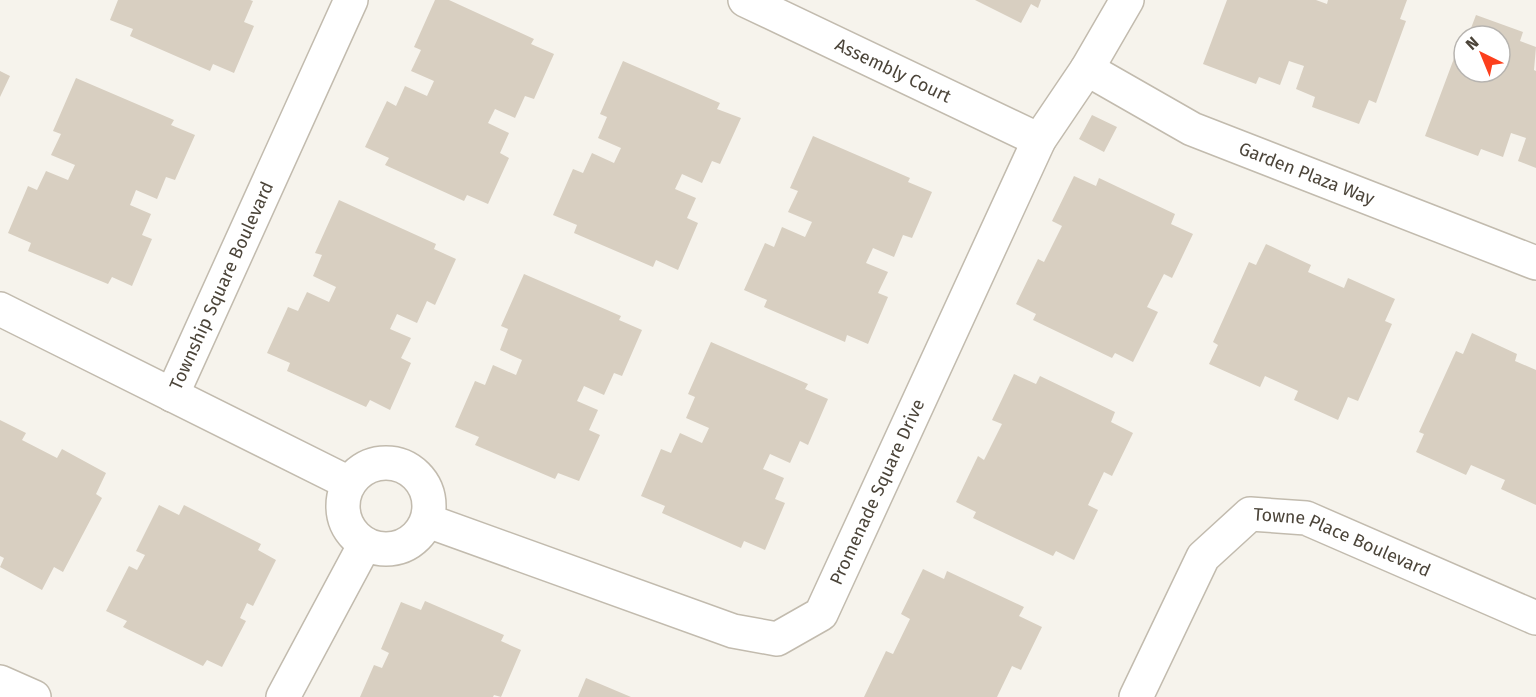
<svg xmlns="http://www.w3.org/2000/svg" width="1536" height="697" font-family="'Fira Sans',sans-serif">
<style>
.building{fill:#d8cfc1}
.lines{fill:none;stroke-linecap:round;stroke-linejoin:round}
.street-casing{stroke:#c2bbae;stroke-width:36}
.street{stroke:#fff;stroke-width:33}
.labels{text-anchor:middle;stroke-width:4.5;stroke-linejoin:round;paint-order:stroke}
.street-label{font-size:18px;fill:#4b4439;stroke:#fff}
</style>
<rect width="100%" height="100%" fill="#f6f3ec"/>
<path class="building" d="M118,0h132l3,1 -9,21 10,4 -20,47 -21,-9 -3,7 -80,-35 3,-7 -23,-9z
M435,0h14l85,39 -3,5 23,10 -20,45 -9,-3 -10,22 -20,-9 -7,14 21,10 -9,20 9,5 -21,46 -21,-9 -3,6 -79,-36 4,-7 -24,-11 22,-46 9,5 9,-20 22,10 7,-15 -23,-10 10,-21 -7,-3z
M975,0h66l-3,8 -7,-4 -10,19z
M1227,0h89l11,4 1,-4h79l-7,19 6,2 -30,82 -7,-3 -10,24 -47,-17 3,-10 -19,-8 8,-23 -15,-5 -9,24 -21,-8 -3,7 -53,-20z
M1476,15l47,17 -3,9 16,6 -2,23 2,1v97l-18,-7 8,-23 -15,-5 -8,24 -22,-8 -3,7 -53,-20 37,-99h2v35h36v-36h-32z
M623,61l97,42 -3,6 24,9 -21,46 -8,-3 -10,22 -20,-9 -7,15 21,9 -9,20 11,5 -20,47 -22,-10 -3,7 -79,-34 3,-8 -24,-10 20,-46 10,4 9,-20 22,10 7,-15 -23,-10 9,-21 -7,-3z
M0,71l10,5 -10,21z
M76,78l98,42 -3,5 24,10 -20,45 -9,-3 -9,22 -21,-9 -6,15 21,9 -9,21 10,4 -20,47 -20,-9 -4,7 -80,-33 3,-8 -23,-10 20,-47 9,4 9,-19 22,9 7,-15 -24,-10 10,-21 -8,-3z
M1092,115l25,12 -13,25 -25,-13z
M813,136l97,42 -2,4 24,10 -20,46 -9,-3 -9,22 -21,-9 -7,15 22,9 -10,21 10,4 -20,47 -21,-9 -2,7 -81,-35 3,-7 -23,-10 21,-47 9,4 8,-20 23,10 7,-15 -24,-10 10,-21 -8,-3z
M1074,176l22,10 3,-8 76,36 -4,10 22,10 -21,44 -8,-4 -17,33 11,5 -25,50 -18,-9 -3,5 -79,-38 3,-6 -20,-10 22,-45 6,3 18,-36 -10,-5z
M339,200l97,44 -2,5 22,10 -21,46 -8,-4 -10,22 -20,-9 -7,15 21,9 -10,20 10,5 -21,47 -20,-10 -4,7 -79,-36 3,-8 -23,-10 21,-46 10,4 9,-19 22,10 7,-15 -23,-11 9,-21 -7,-2z
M1266,244l45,21 -3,7 36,16 4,-10 47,21 -10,22 7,3 -34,77 -10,-4 -10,23 -44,-20 4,-9 -33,-15 -5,11 -51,-23 9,-19 -5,-3 36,-80 7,3z
M524,274l97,42 -2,4 23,10 -20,46 -8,-3 -10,22 -20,-9 -7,15 21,9 -9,20 11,5 -21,46 -21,-8 -3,6 -80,-34 4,-8 -24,-10 20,-46 10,4 8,-20 23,10 6,-15 -22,-10 8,-21 -7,-3z
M1472,333l45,21 -2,7 21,9v135l-35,-16 4,-9 -34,-15 -5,10 -50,-23 8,-18 -5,-2 37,-81 7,3z
M711,342l97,42 -3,5 23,10 -20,46 -8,-4 -10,22 -20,-9 -7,15 21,9 -9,21 10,4 -20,47 -21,-9 -3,7 -79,-35 3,-7 -24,-10 20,-47 10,4 9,-20 22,10 7,-15 -23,-10 9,-21 -7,-3z
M1014,374l22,10 4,-8 75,36 -4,10 22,11 -21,43 -8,-4 -16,33 10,5 -24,50 -18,-9 -3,5 -80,-38 3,-6 -20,-10 22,-46 6,4 18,-36 -10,-4z
M0,420l26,13 -4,7 35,18 5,-9 44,24 -10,21 6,4 -39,74 -9,-5 -12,23 -42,-23 4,-9 -4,-2z
M159,505l20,10 5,-10 77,39 -3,6 18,10 -23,46 -6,-3 -7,15 6,3 -24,46 -15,-7 -4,6 -80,-39 4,-6 -21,-10 23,-45 8,4 8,-15 -9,-4z
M923,569l21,10 3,-8 77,36 -5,9 23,11 -21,43 -9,-4 -15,31h-133l22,-46 7,3 17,-35 -9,-5z
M425,601l79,34 -3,6 20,9 -20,47 -7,-2 -1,2h-133l14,-32 8,3 7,-15 -8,-4 20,-47 20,8z
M586,678l45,19h-53z"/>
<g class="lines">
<g class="street-casing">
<g id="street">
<path id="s1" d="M745,0l294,140"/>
<path id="s2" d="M1087,69l105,60 344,134"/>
<path d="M0,309l349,174"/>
<path id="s3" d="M172,395l179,-395"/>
<circle cx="386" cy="506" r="43"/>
<path id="s4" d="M428,521l305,110 44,8 44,-25 218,-474 48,-71 40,-69"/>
<path d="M0,682l34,15"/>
<path d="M283,697l82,-153"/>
<path id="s5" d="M1136,697l67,-140 47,-43 56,4 230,100"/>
</g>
</g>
<use href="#street" class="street"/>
</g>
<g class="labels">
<g class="street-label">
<text dy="6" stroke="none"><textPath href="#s1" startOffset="164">Assembly Court</textPath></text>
<text dy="6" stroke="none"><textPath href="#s2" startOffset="244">Garden Plaza Way</textPath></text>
<text dy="6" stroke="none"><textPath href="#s3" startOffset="120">Township Square Boulevard</textPath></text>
<text dy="6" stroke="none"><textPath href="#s4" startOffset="554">Promenade Square Drive</textPath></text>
<text dy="6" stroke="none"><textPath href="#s5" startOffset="316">Towne Place Boulevard</textPath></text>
</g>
</g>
<g transform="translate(1482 54) rotate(317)"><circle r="28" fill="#ffffff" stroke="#b7b4b0" stroke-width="1.5"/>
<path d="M0-4.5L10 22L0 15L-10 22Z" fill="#fc3f1d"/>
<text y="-9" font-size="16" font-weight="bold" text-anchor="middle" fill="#4b4439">N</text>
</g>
</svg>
